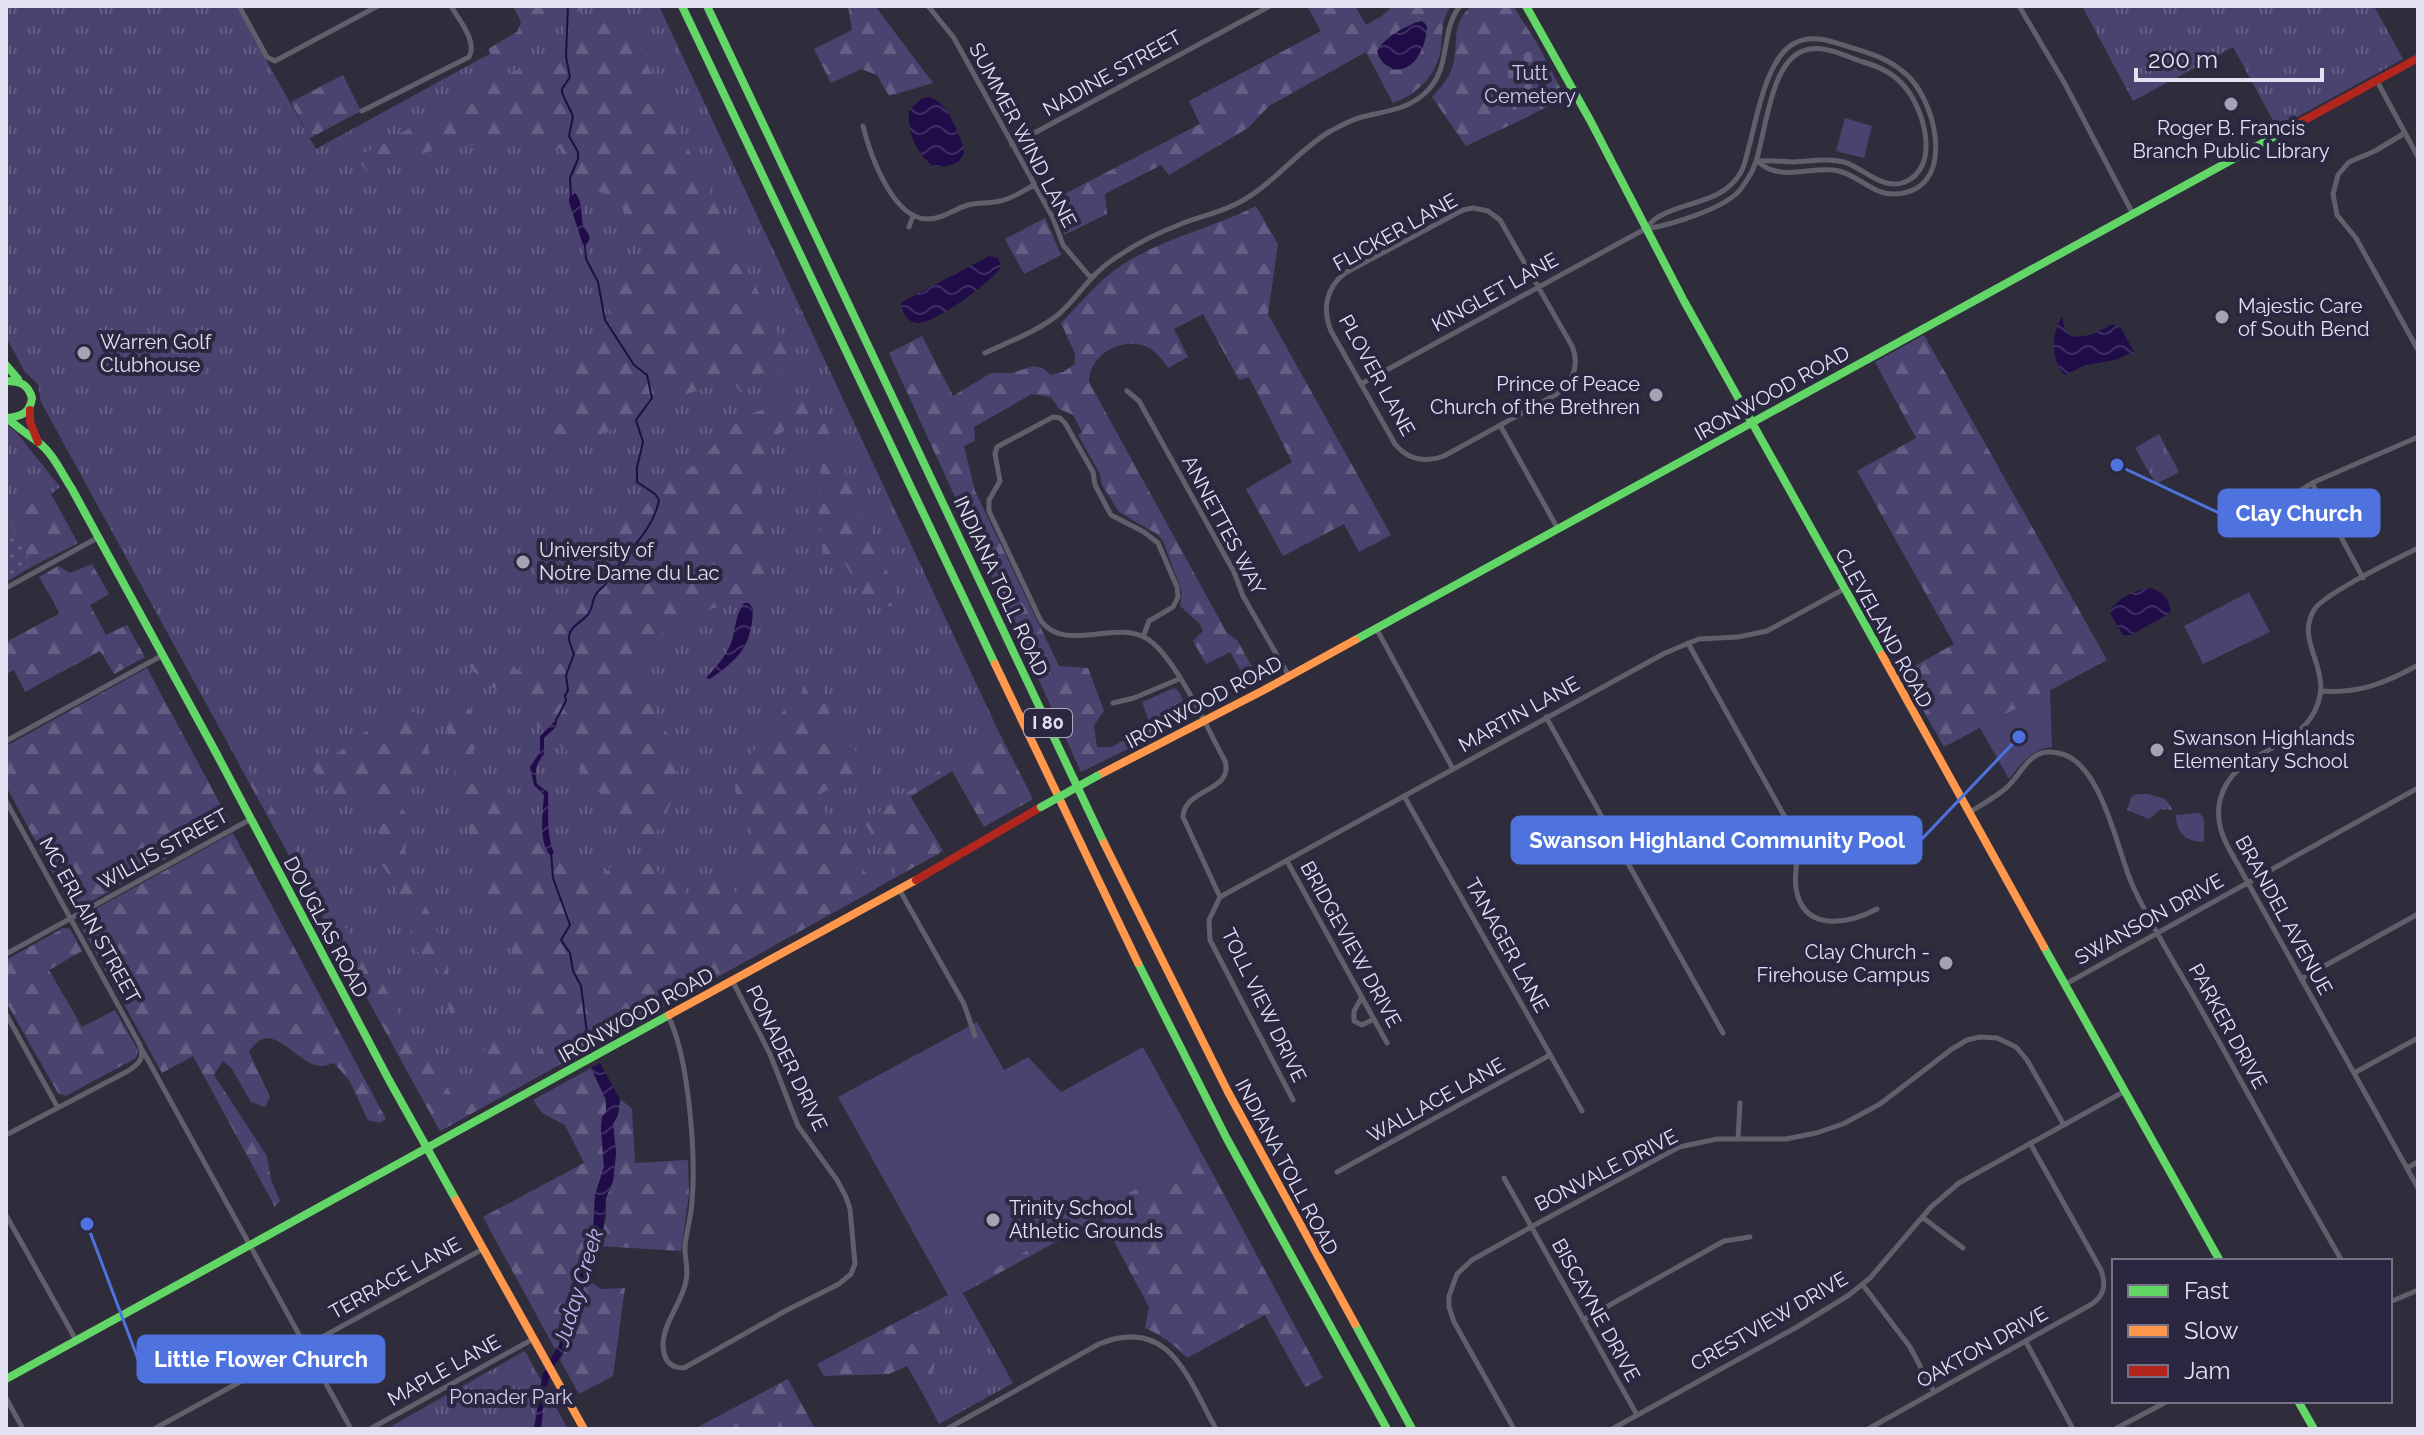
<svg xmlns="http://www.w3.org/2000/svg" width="2424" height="1435" font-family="Raleway,sans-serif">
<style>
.grass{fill:url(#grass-tufts)}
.forest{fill:url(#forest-firs);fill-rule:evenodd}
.cemetery{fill:url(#cemetery-stones)}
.garden{fill:url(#garden-dots)}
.pitch{fill:#4b436f}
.water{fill:url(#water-waves)}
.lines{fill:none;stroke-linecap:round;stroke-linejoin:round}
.stream{stroke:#200c49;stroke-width:2}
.street{stroke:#605f6b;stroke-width:5}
.fast{stroke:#63d668;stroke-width:8}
.slow{stroke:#ff974d;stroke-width:8}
.jam{stroke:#b3261e;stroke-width:8}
.fast-bridge{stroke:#63d668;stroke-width:8}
.poi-dot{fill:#a4a3b3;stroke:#2b2741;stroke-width:3}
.labels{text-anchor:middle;stroke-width:8;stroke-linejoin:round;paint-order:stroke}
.shield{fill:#2b2741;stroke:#acaabe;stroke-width:2}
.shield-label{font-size:18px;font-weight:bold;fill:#e3e2f3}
.street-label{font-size:20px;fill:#e3e2f3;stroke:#2b2741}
.park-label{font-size:20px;fill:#d0ccf4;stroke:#2b2741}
.poi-label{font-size:20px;fill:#e3e2f3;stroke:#2b2741;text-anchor:start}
.water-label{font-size:22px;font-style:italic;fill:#c0b9f5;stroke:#2b2741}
.leader{fill:none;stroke:#4e73df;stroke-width:3}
.callout-dot{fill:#4e73df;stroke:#2b2741;stroke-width:3}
.callout{fill:#4e73df;stroke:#4e73df;stroke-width:3}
.callout-label{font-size:22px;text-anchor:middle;font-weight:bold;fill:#fff}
</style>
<defs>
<pattern id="grass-tufts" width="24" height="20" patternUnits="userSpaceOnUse" patternTransform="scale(2)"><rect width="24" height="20" fill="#4b436f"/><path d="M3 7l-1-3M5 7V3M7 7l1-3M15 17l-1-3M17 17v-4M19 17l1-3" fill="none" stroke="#655e84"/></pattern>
<pattern id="forest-firs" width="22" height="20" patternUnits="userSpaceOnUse" patternTransform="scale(2)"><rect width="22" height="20" fill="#4b436f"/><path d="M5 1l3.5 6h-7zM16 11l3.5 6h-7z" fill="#655e84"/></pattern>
<pattern id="cemetery-stones" width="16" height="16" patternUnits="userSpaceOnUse" patternTransform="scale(2)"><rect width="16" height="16" fill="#4b436f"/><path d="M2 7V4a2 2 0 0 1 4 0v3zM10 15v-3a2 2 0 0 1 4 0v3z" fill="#655e84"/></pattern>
<pattern id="garden-dots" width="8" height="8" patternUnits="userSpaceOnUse" patternTransform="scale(2)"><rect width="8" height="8" fill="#4b436f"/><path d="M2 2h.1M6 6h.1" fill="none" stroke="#655e84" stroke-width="1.8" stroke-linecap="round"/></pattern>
<pattern id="water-waves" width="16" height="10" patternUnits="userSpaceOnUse" patternTransform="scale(2)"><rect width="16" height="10" fill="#200c49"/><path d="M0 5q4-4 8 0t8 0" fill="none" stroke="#402f64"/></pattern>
</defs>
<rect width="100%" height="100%" fill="#2f2d3b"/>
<path class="grass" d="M6,6h230l80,143 261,-143h82l344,735 -93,55 33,55 -503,280 -399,-729 -3,-18 -13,-12 -19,-35z
M2082,6h292l29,53 -126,69 -44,-81 -100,54z
M6,424l11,9 43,54 -9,7 -45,24z
M2159,434l20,38 -23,12 -21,-36z
M2137,794h11l17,5 8,11 -12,-1 -12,10 -22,-9 5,-14z
M960,1288l53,95 -74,41 -17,-32 8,-4 18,-93z
M525,1351l43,78h-182z"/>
<path class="forest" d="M513,6h75l-95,52 -5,-9 29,-17 4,-10z
M848,6h27l58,77 -44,13 -12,-21 -16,-6 -30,14 -17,-34 38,-19z
M1307,6h48l11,19 16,-9 11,-10h58c-10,14 -8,26 -10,42 -4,27 -23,46 -48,55l-27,-51 -97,54 -21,22 -79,47 -8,-10 -56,29 2,20 -43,21 -4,-16 -9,-18 149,-77 -11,-23 132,-70zM1416,22l9,1c6,21 -12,44 -33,47l-6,-30z
M1471,6h42l24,37 -42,30 24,48 -53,25 -34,-49c9,-10 17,-18 21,-32 7,-25 -4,-37 18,-59z
M604,23l27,8 163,334c-7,10 -20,11 -32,8l-9,6 -2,8 -10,6 -7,-10 -6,-3 -47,16 -46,26 -52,18 -16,13 -8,-9 -10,-23 3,-8 22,-17 -4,-11 -10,-12 6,-9 25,-11c2,-16 6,-20 20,-30l-7,-29c17,-8 31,-14 41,-31l-7,-26 -10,-11 -10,-32 -10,1 -55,-21 7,-5 4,-9 -4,-11 -34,-13 -20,2 -29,7 -14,-1 -44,10 -52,18 -10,-15z
M343,75l18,36 -51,27 -19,-36z
M1256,206l22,38 -10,70 123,221 -32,17 -15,-28 -61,32 -37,-67 46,-27 -43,-85 -10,3 -36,-66 -29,15 14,28 -20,11c-5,-8 -14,-19 -23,-22 -25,-9 -56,9 -56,36l138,251 10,7 22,39 -10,6 -19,-33 -24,12 -13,-23 10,-10 -3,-7 -20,-18 2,-14 -19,-51 -6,-7 -38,-22 -17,-27 -2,-11 -22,-39 4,-3 -9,-17 -14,-6 -8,-12 -19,-3 -58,33 1,14 -11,5 11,45 84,175 29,2 16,43 -10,14 3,22h14l40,-20 -9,-25 32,-14 4,2 12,24 -1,5 -108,53 -192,-419 33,-17 31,60 38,-23h21l21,-7 10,2 8,7 12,-3 12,-8v-10l-14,-31c20,-20 39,-45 64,-60 41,-26 88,-35 131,-57z
M1045,218l16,37 -37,19 -19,-35z
M1924,335l183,325 -163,87 -42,-74 52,-29 -97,-173 59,-33 -41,-76z
M804,394l7,4 8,12 78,185 -2,10 -15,3 -17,-12 -21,-38 -19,-3 -4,-38 2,-56 -5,-20 -10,-14c-64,-6 -39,101 -41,138 -1,10 -3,21 -7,30 -41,13 -88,21 -114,57 -6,8 -10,13 -9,23l31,57 10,9 7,24 -12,13 7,11 -21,43 -8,7c-21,-5 -26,-24 -38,-38 -5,-7 -16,-10 -24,-13l-7,-14v-12l-48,-41c-13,-24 2,-40 -39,-33 -10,-13 -26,-14 -25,-33l5,-3 10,9h18l27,15 9,-2 17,-61 24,-35 21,-40 44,-42 27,-19 14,-5 16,-11 14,-16 6,-13 18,-14 35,-12 22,-11z
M51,494l27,49 -45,23 -26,-49z
M92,564l17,30 -19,11 16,30 21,-10 18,32 -31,17 -14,-23 -75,41 -11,-22 -8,4v-32l54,-29 -21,-36 19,-11 12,7z
M147,668l83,154 -152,87 -8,-4 -64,-119v-40z
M809,677l11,4 15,53 38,31 -1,9c-14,10 -25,19 -43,15l-9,5 5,17 51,78 -436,242 -202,-369 5,-1 38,60 33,68 31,38 28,39 50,91 19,21 10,18 11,10 11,-6 9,-31 2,-29 6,-3 14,2 13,22 19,-7 6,-9 1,-8 -5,-13 -11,-10 -3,-9 1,-11 -14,-42 -21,-49 -10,-14 1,-23 -21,-58 -15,-87 1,-13 8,-3 13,1 13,33 -8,12c5,11 13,31 24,37 8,5 16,3 23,11 9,10 7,15 21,23l5,30c17,5 31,19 49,28 8,-4 10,-8 16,-13 10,-9 24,-7 35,-7l10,11 24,8 3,9 -1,9 3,4 6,1 9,-11v-8l5,-9 19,4 12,15 9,1 7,-8 -6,-23 5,-14v-18l-8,-25 -7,-10 -1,-15 21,-34 28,-37 15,-4 4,-19z
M410,711l15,7 4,36 -2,15 -31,20 2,10 7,14 3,17 -3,19 3,17 40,90v32l7,25h-5l-10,-38 -6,-13 -18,-11c-8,-30 -17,-62 -35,-88l4,-21 -12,-17 -2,-14 -8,-11 -15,3 -10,-8 -8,-1 -17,-25v-7l4,-5c27,-1 25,-11 45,-23 16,-10 31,-17 48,-23z
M1000,734l33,65 -49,28 -32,-56 -42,26 33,54 -45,25 -34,-54 72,-49z
M233,833l153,286 -7,4 -11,-3 -19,-40 -15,-17c-5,1 -9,3 -13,3 -27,-2 -49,-51 -72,-14l21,45 -5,10 -14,-5 -19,-33 -9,-8 -9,14 53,81 4,24 9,21 -5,6 -82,-151 -31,17 -83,-150 2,-6z
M63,928l7,1 12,22 -33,19 33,57 33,-17 23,40 -2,8 -70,38 -8,-3 -52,-91v-42z
M591,1068l15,32v12l-4,5 -1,11 3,39 -9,28 -2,37 -26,77 -8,36 -4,4 -72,-132 101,-54 -19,-38 -23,-12 -9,-13z
M620,1099l12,10 3,54 53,-3 1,35 -8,56 -82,-5 7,-27v-21l7,-17 3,-28 -3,-29 5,-9z
M1201,1152l122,226 -18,9 -40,-72 -78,43c-13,-14 -24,-22 -42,-30l4,-21 -48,-90 -138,76 -3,-5z
M587,1279l14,10 24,-1 -12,88 -34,18 -19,-34 9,-16 3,-25z
M948,1295l-18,93 -8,4 -15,-26 -18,8 -65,2 -7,-12z
M788,1379l27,50h-121z"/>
<path class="cemetery" d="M1537,43l28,54 -46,24 -25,-48z"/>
<path class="garden" d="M7,517l26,49 -27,16v-64z"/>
<path class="pitch" d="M1845,118l27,8 -8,32 -28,-7z
M2249,592l21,40 -67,32 -19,-38z
M2050,690l2,57c-21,2 -30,16 -43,32l-29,-51z
M2199,813l5,5v24c-18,0 -28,-9 -28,-27z
M977,1022l27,48 24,-13 33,35 82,-45 58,105 -253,143 -110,-198z"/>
<path class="water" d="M1422,21l5,5c-1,11 -3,22 -10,32 -13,18 -34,14 -40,-7 8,-14 29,-26 45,-30z
M928,97c20,4 28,33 36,50 1,17 -16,21 -31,19 -17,-13 -26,-34 -24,-56l12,-11z
M575,193c8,9 6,21 8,33 1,1 7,10 7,12l-3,6 -4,1 -14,-43v-4z
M989,256l9,2 3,9c-9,15 -68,58 -84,56 -10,-1 -14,-10 -16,-18l1,-3z
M2062,317l3,13 7,7 19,-2 22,-11 8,4 13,24 -19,8 -29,5 -21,10c-15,-12 -13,-45 -3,-58z
M2150,588c12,3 22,12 20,25l-39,22h-8l-12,-20 -1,-5c10,-13 25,-20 40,-22z
M744,603h5l4,6c-1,37 -14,50 -43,70l-4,-1c10,-11 22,-24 26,-38 4,-13 3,-24 12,-37z
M555,721h2l-1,6 -12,11v16c-8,10 -10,17 -7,30l11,8c1,20 -2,43 6,61l-4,2c-12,-14 -7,-42 -6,-60l-10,-10 -4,-18 10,-15v-16z
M600,1063l20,36 -2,16 -5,9 3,29 -3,28 -7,17 -3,35 -31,86 -3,25 -17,25 -7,25 -4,35h-7l9,-58 16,-26 8,-36 26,-77 2,-37 9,-28 -3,-39 1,-11 4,-5v-12l-15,-32z"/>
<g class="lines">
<path class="stream" d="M568,6l-2,51 4,20 -8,12v4l11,23 -4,20 9,16v7l-8,19 1,19
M556,720l10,-19 -1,-5 3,-6 -2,-15 8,-21c-2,-5 -6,-13 -5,-18 1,-10 15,-15 20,-23 4,-6 3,-12 6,-17 3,-6 9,-9 12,-14 16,-28 46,-49 52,-82l-4,-6 -18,-12v-15l6,-25 -7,-22 16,-22 -5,-23 -13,-10 -29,-45 -7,-38 -12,-23 -1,-14
M551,852l2,26 17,47 -9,15 9,13 3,18 8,15 9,70"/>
<path class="street" d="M239,6l28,51 8,4 103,-55
M928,6l26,32 99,180 10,27 28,33
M2019,6l46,78 68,130
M2377,81l41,76
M362,111l107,-54c9,-15 -10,-37 -18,-51
M863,126c7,28 29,92 64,93 16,0 27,-10 41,-14 11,-3 21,-1 32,-4 12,-2 23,-10 34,-16
M2405,133l-30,18 -26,11 -11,13 -5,19 4,21 19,23 62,112
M1012,145l258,-139
M1473,208l15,3 12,9 72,126c8,19 1,35 -15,48l-113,62c-20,7 -36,4 -49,-12l-64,-113c-9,-22 -5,-43 14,-58l118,-63z
M909,227l4,-11
M1646,229c24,-4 78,-20 94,-39 6,-8 12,-17 15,-26 12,-31 14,-109 55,-115 17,-3 37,8 53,13 17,5 30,11 41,24 20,22 37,81 1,96 -23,9 -41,-14 -61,-20 -17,-4 -32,-1 -49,0 -12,0 -24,-2 -36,-1
M985,353c25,-12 54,-22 75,-40 19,-17 30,-38 51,-52 21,-15 46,-28 70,-37 19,-8 39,-11 57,-21 35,-18 58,-51 91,-71 11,-6 21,-12 33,-15 23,-6 44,-7 62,-23 29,-25 15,-62 36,-88
M1361,384l284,-155c4,-4 8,-9 13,-12 28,-17 65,-13 83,-45 5,-9 6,-20 9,-29 7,-28 17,-84 43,-99 17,-10 35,-4 53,2 24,7 46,13 64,32 28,30 46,114 -16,116 -20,1 -35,-18 -55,-23 -22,-5 -45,6 -67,-1 -5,-1 -11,-6 -15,-9
M1127,391l12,10 95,171 9,24 46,80
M1500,425l58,104
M2312,483l51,95
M2250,528l40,-31 22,-14 106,-46
M2418,548c-21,11 -95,46 -104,62 -21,35 25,62 -2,106 -24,37 -80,36 -92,84 -4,17 0,32 8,47l190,341
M6,588l93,-51
M1376,628l77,141
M1143,637l6,-16 24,-14 5,-10 -1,-10 -19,-44 -14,-11 -33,-17 -16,-30 -2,-13 -28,-49 -5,-5 -7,-1 -56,30 -2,7 5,27 -11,19v11l52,110c24,32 73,-1 105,17 29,17 62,92 79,123 9,31 -41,27 -42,56l37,80 -11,23 1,20 83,160
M1688,643l108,194c5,18 -3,34 0,51 7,45 52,36 81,21
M2321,691c37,3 65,-8 97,-26
M1113,703l21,-5 45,-19
M1546,717l177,316
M6,741l157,-86
M1404,796l178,315
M6,801l134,244c5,13 -1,19 -12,26l-122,64
M1969,813c12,-8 25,-15 36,-24 19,-16 24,-45 57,-35 40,11 55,96 70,130 21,47 51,92 76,138 45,80 88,160 134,239
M1287,861l100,182
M899,889l65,115 11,32
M1220,897l445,-244 34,-14 39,-2 29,-6 77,-42
M6,954l245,-135
M2301,979l117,-65
M2064,985l354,-197
M1362,997l-8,14v10l8,4 12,-6
M6,1014l52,94
M668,1016c21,40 28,140 24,186 -1,15 -5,28 -7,43 -1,12 4,23 1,36 -4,22 -22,40 -23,63 0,15 6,24 21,24l103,-58 52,-26 12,-10 4,-10 -5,-55 -4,-12 -9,-17 -39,-54 -28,-72 -38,-74
M143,1051l208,378
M2354,1073l64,-35
M1738,1139l2,-36
M2407,1168l11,-6
M1337,1172l213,-117
M1504,1178l133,237
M6,1215l70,125
M1922,1217l41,31
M1863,1285l47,62 24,45
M2390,1302l28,-12
M1583,1320l141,-79 26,-4
M2026,1342l47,87
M6,1398l17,31
M154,1429l329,-180
M370,1429l163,-90
M947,1429l152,-85c71,-29 89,35 117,85
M1514,1429l-60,-107 -5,-15v-11l8,-22 15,-14 59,-33 148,-80 38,-8h69l30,-6 27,-9 37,-20 72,-55 15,-9 13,-3 17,1 19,9 11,13 37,65
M1612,1429l185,-102 52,-32 21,-17 61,-71 28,-24 166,-92
M1868,1429l224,-125c13,-9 14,-20 9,-34l-71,-127
M2115,1429l53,-28"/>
<path class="fast" d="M682,6l313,658
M707,6l397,837
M1526,6l64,114 94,181 198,354
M6,365l12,14
M6,381c14,0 22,3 26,17 -2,15 -10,18 -24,20
M7,418c10,9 20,16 31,24 15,11 24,32 34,47l142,260 175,331 67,120
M1355,640l924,-506
M2044,947l176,314
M1138,963l89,176 160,290
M1355,1324l57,105
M6,1379l663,-364
M2298,1401l16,28"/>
<path class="slow" d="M1882,655l162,292
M995,664l143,299
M1097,776l167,-86 91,-50
M1104,843l124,249 127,232
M669,1015l247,-135
M456,1200l128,229"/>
<path class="jam" d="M2279,134l139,-76
M30,410v12l8,20
M916,880l125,-73"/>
<path class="fast-bridge" d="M1041,807l56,-31"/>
</g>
<g class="poi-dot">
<circle cx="2231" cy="104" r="8"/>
<circle cx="2222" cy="317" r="8"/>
<circle cx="84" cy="353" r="8"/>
<circle cx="1656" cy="395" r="8"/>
<circle cx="523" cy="562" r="8"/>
<circle cx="2157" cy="750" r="8"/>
<circle cx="1946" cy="963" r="8"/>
<circle cx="993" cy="1220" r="8"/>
</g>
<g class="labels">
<rect class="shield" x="1024" y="709" width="48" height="28" rx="6"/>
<g class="shield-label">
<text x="1048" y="729">I 80</text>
</g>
<g class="street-label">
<text transform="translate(1112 73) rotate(-29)" y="7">NADINE STREET</text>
<text transform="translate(1023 135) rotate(62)" y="7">SUMMER WIND LANE</text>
<text transform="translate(1395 232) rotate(-29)" y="7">FLICKER LANE</text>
<text transform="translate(1495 292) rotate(-29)" y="7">KINGLET LANE</text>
<text transform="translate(1377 375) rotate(61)" y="7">PLOVER LANE</text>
<text transform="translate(1772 393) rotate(-29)" y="7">IRONWOOD ROAD</text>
<text transform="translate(1224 525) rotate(62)" y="7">ANNETTES WAY</text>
<text transform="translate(1001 586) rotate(65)" y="7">INDIANA TOLL ROAD</text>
<text transform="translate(1884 628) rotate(61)" y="7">CLEVELAND ROAD</text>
<text transform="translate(1204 702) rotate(-28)" y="7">IRONWOOD ROAD</text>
<text transform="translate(1519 714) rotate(-29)" y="7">MARTIN LANE</text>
<text transform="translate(163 849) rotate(-29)" y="7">WILLIS STREET</text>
<text transform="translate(2284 915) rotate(61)" y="7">BRANDEL AVENUE</text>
<text transform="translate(2149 919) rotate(-29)" y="7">SWANSON DRIVE</text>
<text transform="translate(90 920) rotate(61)" y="7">MC ERLAIN STREET</text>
<text transform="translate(326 927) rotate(62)" y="7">DOUGLAS ROAD</text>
<text transform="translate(1351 944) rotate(61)" y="7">BRIDGEVIEW DRIVE</text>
<text transform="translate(1507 945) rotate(61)" y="7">TANAGER LANE</text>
<text transform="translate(1264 1005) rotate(64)" y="7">TOLL VIEW DRIVE</text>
<text transform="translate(636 1015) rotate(-29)" y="7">IRONWOOD ROAD</text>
<text transform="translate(2228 1026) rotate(61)" y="7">PARKER DRIVE</text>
<text transform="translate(787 1058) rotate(64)" y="7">PONADER DRIVE</text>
<text transform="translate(1436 1100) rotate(-29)" y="7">WALLACE LANE</text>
<text transform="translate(1287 1167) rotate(62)" y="7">INDIANA TOLL ROAD</text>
<text transform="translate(1606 1170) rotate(-27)" y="7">BONVALE DRIVE</text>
<text transform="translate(395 1278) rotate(-29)" y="7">TERRACE LANE</text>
<text transform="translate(1596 1310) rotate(61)" y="7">BISCAYNE DRIVE</text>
<text transform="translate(1769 1321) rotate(-30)" y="7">CRESTVIEW DRIVE</text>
<text transform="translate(1982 1347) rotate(-29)" y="7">OAKTON DRIVE</text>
<text transform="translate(444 1370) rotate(-29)" y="7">MAPLE LANE</text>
</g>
<g class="park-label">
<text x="1530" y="80">Tutt<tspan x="1530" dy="23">Cemetery</tspan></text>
<text x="511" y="1404">Ponader Park</text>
</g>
<g class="poi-label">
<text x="2231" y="135" text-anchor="middle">Roger B. Francis<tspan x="2231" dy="23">Branch Public Library</tspan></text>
<text x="2238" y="313">Majestic Care<tspan x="2238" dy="23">of South Bend</tspan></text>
<text x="100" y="349">Warren Golf<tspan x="100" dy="23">Clubhouse</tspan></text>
<text x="1640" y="391" text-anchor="end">Prince of Peace<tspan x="1640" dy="23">Church of the Brethren</tspan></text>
<text x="539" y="557">University of<tspan x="539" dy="23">Notre Dame du Lac</tspan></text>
<text x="2173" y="745">Swanson Highlands<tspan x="2173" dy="23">Elementary School</tspan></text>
<text x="1930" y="959" text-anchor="end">Clay Church -<tspan x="1930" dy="23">Firehouse Campus</tspan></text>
<text x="1009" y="1215">Trinity School<tspan x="1009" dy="23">Athletic Grounds</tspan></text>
</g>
<g class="water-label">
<text transform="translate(578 1287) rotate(-73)" y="8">Juday Creek</text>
</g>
</g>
<path class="leader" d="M2117 465L2219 513M2019 737L1921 840M87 1224L138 1359"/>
<g class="callout-dot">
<circle cx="2117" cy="465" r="8"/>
<circle cx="2019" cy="737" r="8"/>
<circle cx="87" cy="1224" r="8"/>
</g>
<g class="callout">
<rect x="2219" y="490" width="160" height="46" rx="8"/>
<rect x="1512" y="817" width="409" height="46" rx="8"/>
<rect x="138" y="1336" width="246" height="46" rx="8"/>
</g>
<g class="callout-label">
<text x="2299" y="521">Clay Church</text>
<text x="1717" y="848">Swanson Highland Community Pool</text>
<text x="261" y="1367">Little Flower Church</text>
</g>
<rect width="2424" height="1435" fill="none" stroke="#e3e2f3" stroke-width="16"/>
<rect x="2112" y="1259" width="280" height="144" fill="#2b2741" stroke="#757288" stroke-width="2"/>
<rect x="2128" y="1285" width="40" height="12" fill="#63d668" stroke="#757288" stroke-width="2"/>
<text x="2184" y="1299" font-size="24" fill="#e3e2f3">Fast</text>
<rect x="2128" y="1325" width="40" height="12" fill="#ff974d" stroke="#757288" stroke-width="2"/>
<text x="2184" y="1339" font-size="24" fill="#e3e2f3">Slow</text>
<rect x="2128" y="1365" width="40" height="12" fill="#b3261e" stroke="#757288" stroke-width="2"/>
<text x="2184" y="1379" font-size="24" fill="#e3e2f3">Jam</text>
<path d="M2136 68v12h186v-12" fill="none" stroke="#e3e2f3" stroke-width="4"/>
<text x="2148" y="68" font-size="24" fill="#e3e2f3" stroke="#2b2741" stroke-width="6" paint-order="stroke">200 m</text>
</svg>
